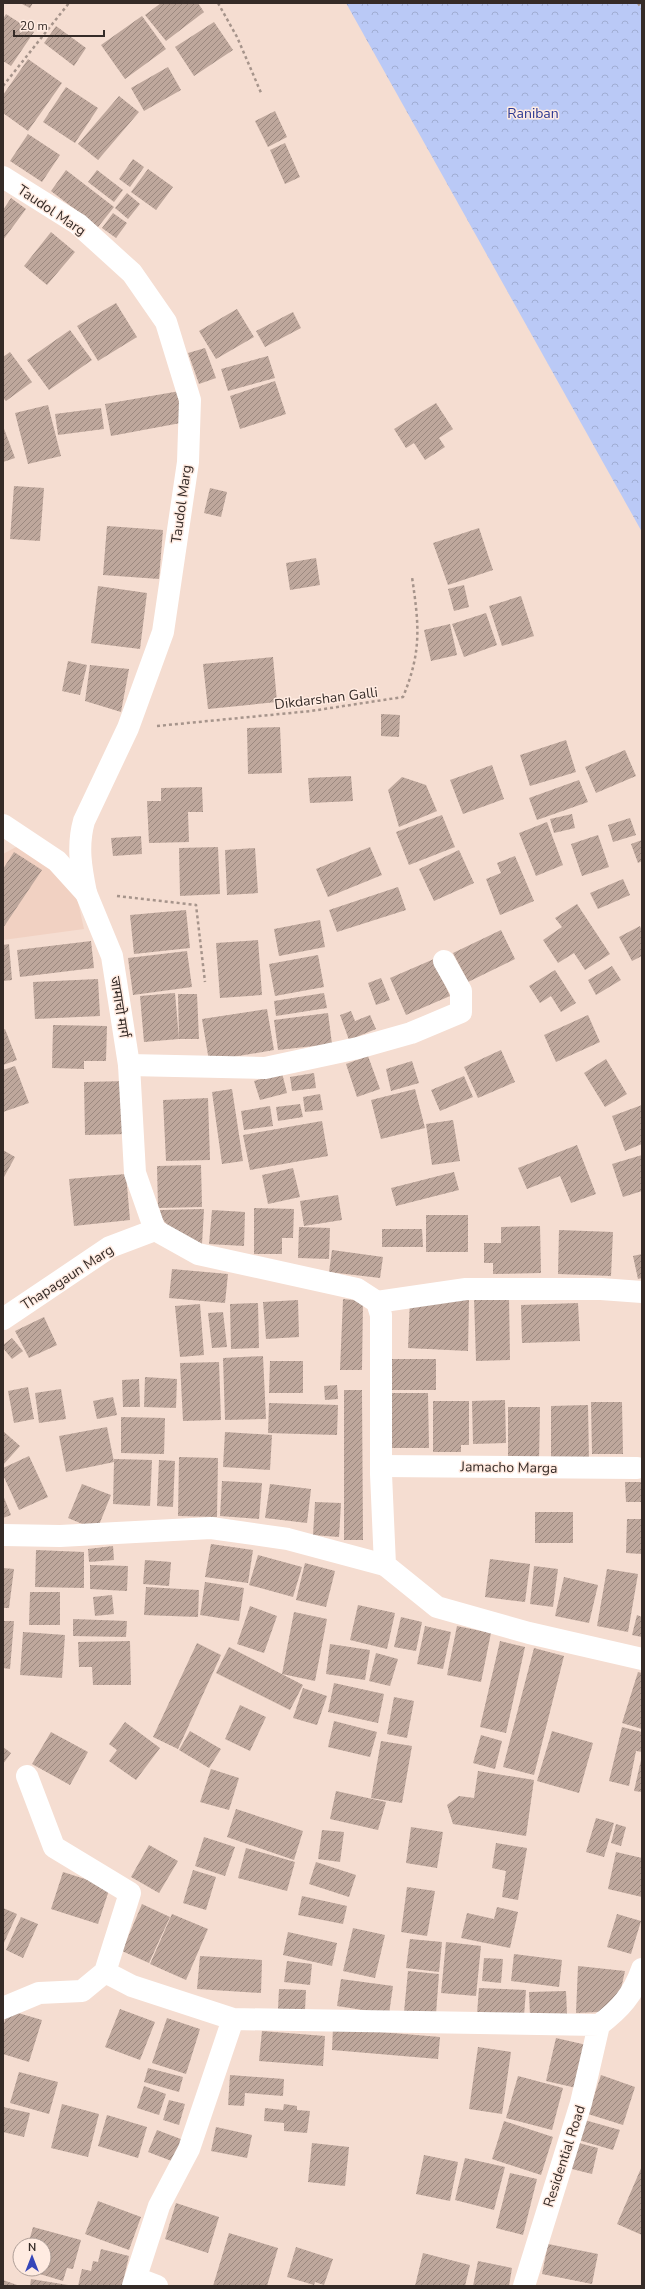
<svg xmlns="http://www.w3.org/2000/svg" width="645" height="2289" font-family="'Nunito Sans','Noto Sans Devanagari',sans-serif">
<style>
.built{fill:#f1d1c2}
.forest{fill:url(#forest-crowns)}
.building{fill:url(#building-hatch)}
.lines{fill:none;stroke-linecap:round;stroke-linejoin:round}
.path{stroke:#a6948b;stroke-width:2.5;stroke-dasharray:3 3;stroke-linecap:butt}
.street{stroke:#fff;stroke-width:22}
.secondary{stroke:#fff;stroke-width:22}
.labels{text-anchor:middle;stroke-width:3;stroke-linejoin:round;paint-order:stroke}
.park-label{font-size:14px;fill:#2a3892;stroke:#ffebe1}
.street-label{font-size:14px;fill:#352b27;stroke:#ffebe1}
</style>
<defs>
<pattern id="forest-crowns" width="20" height="18" patternUnits="userSpaceOnUse"><rect width="20" height="18" fill="#bac9f6"/><path d="M2 6a3 3 0 1 1 6 0M12 15a3 3 0 1 1 6 0" fill="none" stroke="#a0add3"/></pattern>
<pattern id="building-hatch" width="6" height="6" patternUnits="userSpaceOnUse"><rect width="6" height="6" fill="#bea79c"/><path d="M-1 1l2-2M0 6l6-6M5 7l2-2" fill="none" stroke="#9b887f"/></pattern>
</defs>
<rect width="100%" height="100%" fill="#f5ddd1"/>
<path class="built" d="M33,838l42,50 9,41 -81,11v-86z"/>
<path class="forest" d="M346,3h296v529z"/>
<path class="building" d="M20,3h13l-3,5z
M161,3h37l6,9 -38,29 -21,-26z
M6,14l28,18 -23,34 -8,-5v-42z
M142,16l24,33 -41,30 -24,-34z
M214,22l19,28 -39,26 -19,-29z
M56,26l30,22 -12,18 -30,-23z
M28,59l34,24 -34,48 -25,-18v-18z
M168,67l13,23 -37,21 -13,-23z
M66,87l32,21 -23,35 -32,-21z
M119,96l20,16 -41,48 -20,-16z
M275,111l12,26 -19,10 -13,-26z
M28,134l32,21 -18,27 -32,-21z
M285,143l15,34 -15,7 -15,-34z
M133,159l11,8 -14,20 -11,-8z
M148,169l25,18 -17,23 -25,-18z
M66,170l48,37 -16,20 -47,-36z
M97,170l26,20 -9,12 -26,-20z
M127,193l13,11 -12,15 -13,-11z
M11,198l15,11 -23,31v-30z
M113,213l14,10 -11,15 -14,-10z
M51,232l24,20 -28,33 -23,-19z
M116,303l21,34 -39,24 -21,-35z
M237,309l17,28 -38,22 -17,-28z
M293,312l8,16 -36,19 -9,-16z
M70,330l22,30 -43,30 -22,-30z
M205,348l11,30 -17,6 -11,-31z
M10,352l22,30 -26,19 -3,-3v-41z
M268,356l7,22 -47,13 -7,-22z
M275,381l11,33 -46,15 -10,-33z
M180,391l6,31 -75,14 -6,-32z
M436,403l17,26 -14,9 6,9 -20,13 -11,-17 -8,5 -12,-19z
M48,405l13,51 -33,8 -13,-51z
M101,408l3,21 -46,6 -3,-21z
M3,426l12,32 -12,4z
M14,486l30,2 -4,53 -30,-2z
M210,488l17,4 -6,25 -17,-4z
M107,526l56,4 -4,49 -56,-4z
M479,528l14,42 -45,15 -15,-42z
M316,558l4,27 -30,5 -4,-27z
M464,585l5,22 -15,4 -6,-22z
M98,586l49,7 -7,56 -49,-6z
M521,596l13,40 -32,10 -13,-40z
M486,613l11,32 -33,12 -12,-33z
M450,624l7,31 -26,6 -7,-31z
M273,657l4,45 -69,7 -5,-45z
M68,661l19,4 -7,30 -18,-4z
M90,665l39,4 -8,43 -36,-11z
M381,714l19,1 -1,22 -18,-1z
M280,727l2,46 -34,1 -1,-46z
M566,740l10,32 -46,14 -10,-31z
M625,750l11,26 -40,17 -11,-26z
M492,765l12,34 -41,15 -13,-34z
M351,776l2,25 -43,2 -2,-25z
M402,777l24,8 11,26 -38,16 -11,-37z
M579,780l9,22 -51,18 -8,-22z
M202,787l1,25h-15l1,30 -40,1 -2,-42h14v-13z
M572,814l3,14 -21,5 -4,-14z
M442,815l13,32 -46,18 -13,-33z
M630,818l6,17 -23,7 -5,-17z
M547,822l16,43 -27,11 -17,-43z
M598,835l11,32 -27,9 -11,-32z
M141,836l1,18 -29,2 -2,-18z
M642,840v21l-4,2 -7,-19z
M218,847l2,47 -40,2 -1,-48z
M370,847l12,28 -54,22 -12,-28z
M255,848l3,45 -31,2 -2,-45z
M459,850l15,33 -40,18 -15,-32z
M14,852l28,18 -39,58v-59z
M515,856l19,45 -34,14 -14,-36 15,-6 -4,-10z
M623,879l7,16 -32,14 -8,-16z
M398,887l8,23 -69,22 -8,-22z
M577,904l33,50 -25,16 -11,-17 -16,10 -15,-23 19,-13 -7,-9z
M186,910l4,38 -56,6 -4,-39z
M320,920l5,27 -46,9 -5,-27z
M640,926l2,5v25l-10,5 -13,-24z
M501,930l14,29 -47,23 -15,-29z
M258,940l4,55 -42,3 -4,-55z
M91,941l3,27 -74,9 -3,-27z
M9,944l3,36 -9,1v-36z
M187,951l5,36 -59,8 -5,-37z
M318,955l6,32 -49,9 -6,-32z
M434,959l16,37 -44,19 -16,-37z
M612,966l9,14 -25,15 -8,-15z
M555,970l21,33 -15,9 -10,-16 -11,7 -11,-17z
M381,978l9,22 -14,5 -8,-22z
M98,979l2,37 -65,3 -2,-37z
M175,993l4,46 -35,3 -4,-46z
M324,993l3,15 -51,8 -2,-15z
M178,994h19l2,45h-20z
M267,1009l7,41 -65,11 -7,-42z
M351,1011l4,10 15,-6 6,14 -27,11 -9,-25z
M328,1013l4,31 -54,6 -4,-30z
M588,1015l12,27 -44,20 -12,-27z
M53,1025l54,1 -1,35h-22v8l-32,-1z
M5,1029l12,31 -14,5v-35z
M501,1050l14,32 -37,16 -14,-31z
M368,1056l12,33 -23,8 -11,-33z
M606,1059l21,35 -22,13 -21,-34z
M412,1061l7,22 -28,8 -5,-22z
M15,1066l14,37 -26,9v-42z
M282,1073l5,20 -27,7 -6,-19z
M314,1073l2,15 -24,3 -2,-14z
M464,1076l9,21 -33,14 -9,-21z
M127,1081l2,53 -44,1 -1,-53z
M232,1089l11,72 -21,3 -10,-72z
M415,1089l10,39 -44,11 -10,-39z
M320,1094l3,16 -18,2 -2,-15z
M208,1098l2,62 -44,1 -3,-61z
M300,1104l3,13 -25,4 -2,-14z
M642,1105v39l-17,7 -13,-35z
M270,1106l3,20 -29,4 -3,-19z
M453,1120l7,41 -28,4 -6,-41z
M322,1121l6,35 -78,14 -7,-35z
M577,1145l19,49 -25,9 -11,-27 -33,13 -9,-21z
M3,1150l12,7 -12,22z
M642,1155v36l-19,6 -11,-33z
M201,1165l1,42 -44,1 -1,-42z
M293,1168l7,29 -32,7 -6,-29z
M454,1172l5,18 -63,16 -5,-18z
M126,1174l4,46 -56,6 -5,-47z
M338,1195l4,25 -38,6 -4,-25z
M254,1208l40,1 -1,29h-11v16h-28z
M204,1209l-2,35 -32,-16 -11,-13 1,-5z
M212,1210l33,2 -1,34 -35,-2z
M426,1215h42v37h-42z
M540,1226l1,47 -48,1v-11h-9v-20h17v-16z
M299,1227l31,1 -1,31 -31,-1z
M382,1229h40l1,18h-41z
M559,1230l54,2 -2,44 -53,-2z
M332,1250l51,7 -3,21 -51,-6z
M642,1254v24l-4,1 -5,-23z
M172,1269l56,5 -3,29 -56,-5z
M509,1296l1,64 -34,1 -2,-64z
M410,1298l59,2 -1,51 -60,-3z
M343,1299l20,2 -1,69h-22z
M298,1300l1,37 -33,2 -3,-37z
M258,1303l1,45 -28,1 -1,-45z
M578,1303l2,38 -58,2 -1,-38z
M200,1304l4,51 -24,2 -5,-51z
M223,1312l4,35 -15,1 -4,-35z
M44,1317l13,28 -28,13 -14,-27z
M12,1338l11,13 -11,8 -9,-11v-3z
M263,1356l3,63 -41,1 -2,-62z
M391,1359h45v31h-45z
M270,1361h33v32h-34z
M219,1362l2,58 -38,1 -3,-58z
M145,1377l32,2 -1,29 -32,-1z
M139,1379l1,28h-17l-1,-27z
M337,1385l1,14 -13,1 -1,-14z
M28,1387l6,32 -20,4 -6,-32z
M61,1389l5,30 -27,4 -4,-30z
M344,1390h18l1,150h-19z
M389,1393h39l1,55h-40z
M113,1397l4,18 -20,4 -4,-18z
M505,1400l1,43 -33,1 -1,-43z
M433,1401h36v44h-8v7h-28z
M591,1402h31l1,52h-31z
M269,1403l69,2 -1,30 -69,-2z
M588,1405l1,57h-38v-56z
M508,1407h32l-1,55h-31z
M121,1417l44,1 -1,36 -43,-1z
M107,1427l7,35v-3l38,1 -2,46 -37,-2 1,-42 -48,10 -7,-36z
M3,1431l17,15 -17,19z
M225,1432l47,3 -2,35 -47,-3z
M29,1456l19,41 -29,13 -16,-35v-7z
M179,1457l39,1 -1,59 -39,-1z
M159,1460l16,1 -2,46 -16,-1z
M222,1481l40,2 -3,36 -39,-3z
M625,1482h17v20h-16z
M82,1484l29,11 -14,35 -29,-12z
M270,1484l41,5 -4,34 -42,-5z
M3,1495l8,20 -8,3z
M315,1502l26,1 -2,34 -26,-2z
M535,1512h38v31h-38z
M627,1519h15v35l-16,-1z
M211,1544l42,6 -5,33 -43,-6z
M113,1546l1,14 -25,2 -1,-13z
M36,1550l48,2v36l-49,-1z
M258,1555l44,12 -9,30 -44,-12z
M490,1559l40,5 -5,38 -40,-5z
M145,1560l26,2 -2,24 -26,-2z
M305,1563l30,8 -9,36 -30,-7z
M90,1565l38,1 -1,25 -37,-2z
M534,1566l24,3 -5,38 -23,-3z
M3,1568l11,1 -5,39h-6z
M607,1569l31,5 -10,58 -31,-6z
M564,1577l34,8 -9,38 -34,-7z
M205,1582l39,6 -5,33 -39,-6z
M146,1587l53,3 -1,27 -54,-2z
M30,1592h30v33h-31z
M112,1595l2,19 -19,2 -2,-19z
M358,1605l37,8 -8,36 -37,-9z
M250,1606l27,10 -13,37 -27,-9z
M294,1612l33,7 -12,62 -33,-7z
M637,1615l5,2v20l-10,-2z
M401,1617l21,5 -6,29 -22,-4z
M73,1619l54,2 -1,16 -53,-1z
M3,1621h11l-4,48 -7,-1z
M425,1626l26,6 -8,37 -26,-5z
M457,1626l34,7 -10,49 -34,-7z
M23,1632l42,3 -3,43 -42,-3z
M130,1641l1,44h-38l-1,-18h-13l-1,-25z
M500,1641l25,6 -19,86 -26,-6z
M197,1643l24,12 -43,94 -25,-12z
M330,1644l40,6 -5,30 -39,-6z
M229,1647l74,38 -13,25 -74,-37z
M534,1648l30,8 -30,119 -31,-8z
M376,1653l22,6 -8,27 -21,-5z
M638,1672l4,1v56l-20,-6z
M334,1683l50,11 -6,29 -50,-11z
M303,1688l24,8 -10,29 -24,-7z
M394,1697l20,4 -7,37 -20,-4z
M240,1705l26,12 -16,34 -25,-12z
M334,1721l43,11 -7,25 -42,-10z
M125,1722l35,26 -24,32 -27,-19 8,-11 -8,-6z
M622,1727l20,5v20l-6,-1 -7,35 -20,-5z
M190,1731l31,18 -12,19 -30,-18z
M552,1731l41,12 -14,50 -42,-12z
M51,1732l37,20 -18,33 -38,-21z
M481,1735l21,6 -7,28 -22,-6z
M381,1741l31,5 -10,57 -31,-5z
M3,1747l8,6 -8,11z
M641,1760h1v32l-8,-1z
M211,1769l28,9 -10,32 -29,-8z
M478,1771l56,9 -8,56 -73,-12 -6,-19 12,-9 15,2z
M336,1791l50,11 -8,28 -48,-11z
M236,1809l67,22 -9,29 -67,-23z
M596,1818l18,5 -10,34 -18,-5z
M616,1824l10,3 -5,19 -10,-3z
M411,1827l32,5 -6,36 -31,-5z
M322,1830l22,2 -4,30 -22,-3z
M204,1837l31,10 -10,29 -30,-10z
M496,1843l31,5 -9,52 -16,-3 4,-26 -14,-3z
M149,1845l29,16 -19,32 -28,-16z
M246,1848l49,14 -8,29 -49,-13z
M616,1852l26,6v39l-34,-8z
M316,1862l40,13 -7,22 -40,-13z
M193,1870l23,7 -10,33 -23,-7z
M63,1872l47,15 -12,37 -47,-15z
M407,1887l28,4 -8,45 -26,-4z
M302,1896l45,10 -4,18 -45,-9z
M142,1904l28,13 -21,46 -27,-12z
M497,1907l21,5 -8,36 -49,-10 6,-25 27,6z
M3,1908l14,6 -14,31z
M172,1914l36,15 -22,51 -36,-16z
M617,1914l24,7 -10,33 -24,-7z
M21,1917l17,7 -15,34 -17,-8z
M353,1928l32,7 -10,43 -32,-7z
M288,1932l49,11 -5,23 -49,-11z
M410,1939l32,3 -3,30 -33,-4z
M446,1942l35,4 -5,50 -35,-3z
M514,1954l48,6 -3,27 -48,-6z
M200,1956l62,4 -1,33 -64,-4z
M484,1958l19,1 -2,24 -19,-2z
M287,1961l25,3 -2,21 -26,-3z
M578,1966l47,5 -4,18 -7,12 -15,11 -23,1z
M408,1971l31,3 -3,40 -32,-2z
M341,1979l52,7 -4,28 -52,-8z
M479,1988l47,2 -2,26 -47,-2z
M279,1989l27,1 -1,20 -27,-1z
M566,1991l1,23 -37,2 -1,-24z
M120,2009l35,13 -15,38 -35,-13z
M8,2010l34,10 -13,42 -26,-8v-27z
M167,2018l33,11 -14,45 -34,-11z
M333,2028l107,9 -2,22 -106,-9z
M262,2031l63,5 -2,30 -64,-5z
M556,2038l35,8 -10,43 -35,-8z
M478,2047l33,5 -9,62 -33,-5z
M148,2068l35,9 -4,15 -35,-10z
M19,2072l39,10 -9,32 -39,-11z
M230,2075l54,4 -1,17 -38,-3 -1,13 -16,-1z
M601,2075l34,12 -12,38 -35,-11z
M518,2076l45,12 -11,42 -46,-12z
M144,2086l22,8 -7,21 -22,-7z
M169,2100l16,4 -6,21 -16,-5z
M62,2104l37,10 -11,43 -37,-9z
M284,2104l13,2v4l13,1 -3,22 -23,-2v-8l-20,-2 1,-13 18,2z
M3,2107l27,6 -6,24 -21,-5z
M107,2115l40,12 -9,31 -40,-12z
M581,2119l39,11 -7,20 -38,-11z
M504,2121l49,16 -12,38 -49,-16z
M216,2127l36,8 -5,23 -36,-7z
M157,2130l29,11 -9,22 -29,-11z
M575,2142l23,6 -6,26 -24,-6z
M312,2143l37,4 -4,39 -37,-4z
M424,2155l34,7 -8,39 -34,-7z
M465,2158l40,9 -11,43 -39,-10z
M642,2166v69l-25,-11z
M510,2173l27,6 -14,56 -27,-7z
M98,2201l43,16 -12,33 -44,-16z
M176,2203l43,14 -11,36 -43,-14z
M33,2227l48,13 -8,29 -6,-1 -4,13 -40,-12h21v-24h-16z
M229,2233l49,15 -11,38h-54z
M548,2244l50,10 -6,30 -50,-10z
M296,2247l37,12 -9,26 -9,-3 -1,3 -27,-8z
M101,2249l28,7 -7,30h-44l4,-17 9,2 2,-10 5,1z
M423,2253l47,12 -5,21h-50z
M478,2261l34,7 -3,18h-36z
M31,2279l37,6v1h-38z
M3,2280l17,6h-17z"/>
<g class="lines">
<path class="path" d="M218,3l19,34 25,58
M638,3l4,6
M3,86l66,-83
M157,726l154,-15 92,-14c19,-46 16,-72 9,-120
M117,896l79,9 9,77"/>
<path class="street" d="M3,177l75,47 54,49 34,49 24,78 -2,62 -25,170 -35,96 -44,93c-7,25 -3,47 2,72
M129,1065l136,3 93,-20 53,-15 50,-21v-21l-17,-30
M377,1302l89,-13h135l41,3
M3,1319l107,-72 45,-17
M381,1466l256,2
M3,1535l57,1 151,-8 77,11 97,26
M27,1776l27,71 76,46 -25,79
M3,2008l36,-15 43,-2 23,-19 27,14 101,33
M136,2278l21,8
M133,2286l26,-80 30,-57 44,-130 366,6c21,-16 34,-30 43,-56
M524,2286l57,-183 18,-78"/>
<path class="secondary" d="M3,825l54,36 29,32 26,63 17,109 6,108 20,57 43,24 159,35 20,13 4,13v159l4,91 52,42 92,26 113,26"/>
</g>
<g class="labels">
<g class="park-label">
<text x="533" y="118">Raniban</text>
</g>
<g class="street-label">
<text transform="translate(52 210) rotate(34)" y="5">Taudol Marg</text>
<text transform="translate(181 504) rotate(-82)" y="5">Taudol Marg</text>
<text transform="translate(326 698) rotate(-7)" y="5">Dikdarshan Galli</text>
<text transform="translate(120 1007) rotate(81)" y="5">जामाचो मार्ग</text>
<text transform="translate(67 1277) rotate(-33)" y="5">Thapagaun Marg</text>
<text transform="translate(509 1467) rotate(1)" y="5">Jamacho Marga</text>
<text transform="translate(564 2156) rotate(-72)" y="5">Residential Road</text>
</g>
</g>
<rect width="645" height="2289" fill="none" stroke="#352b27" stroke-width="8"/>
<g transform="translate(32 2257)"><circle r="19" fill="#ffebe1" stroke="#ae9e97"/>
<path d="M0-3L7 15L0 10L-7 15Z" fill="#3646b9"/>
<text y="-6" font-size="11" font-weight="bold" text-anchor="middle" fill="#352b27">N</text>
</g>
<path d="M14 30v6h90v-6" fill="none" stroke="#352b27" stroke-width="2"/>
<text x="20" y="30" font-size="12" fill="#352b27" stroke="#ffebe1" stroke-width="3" paint-order="stroke">20 m</text>
</svg>
